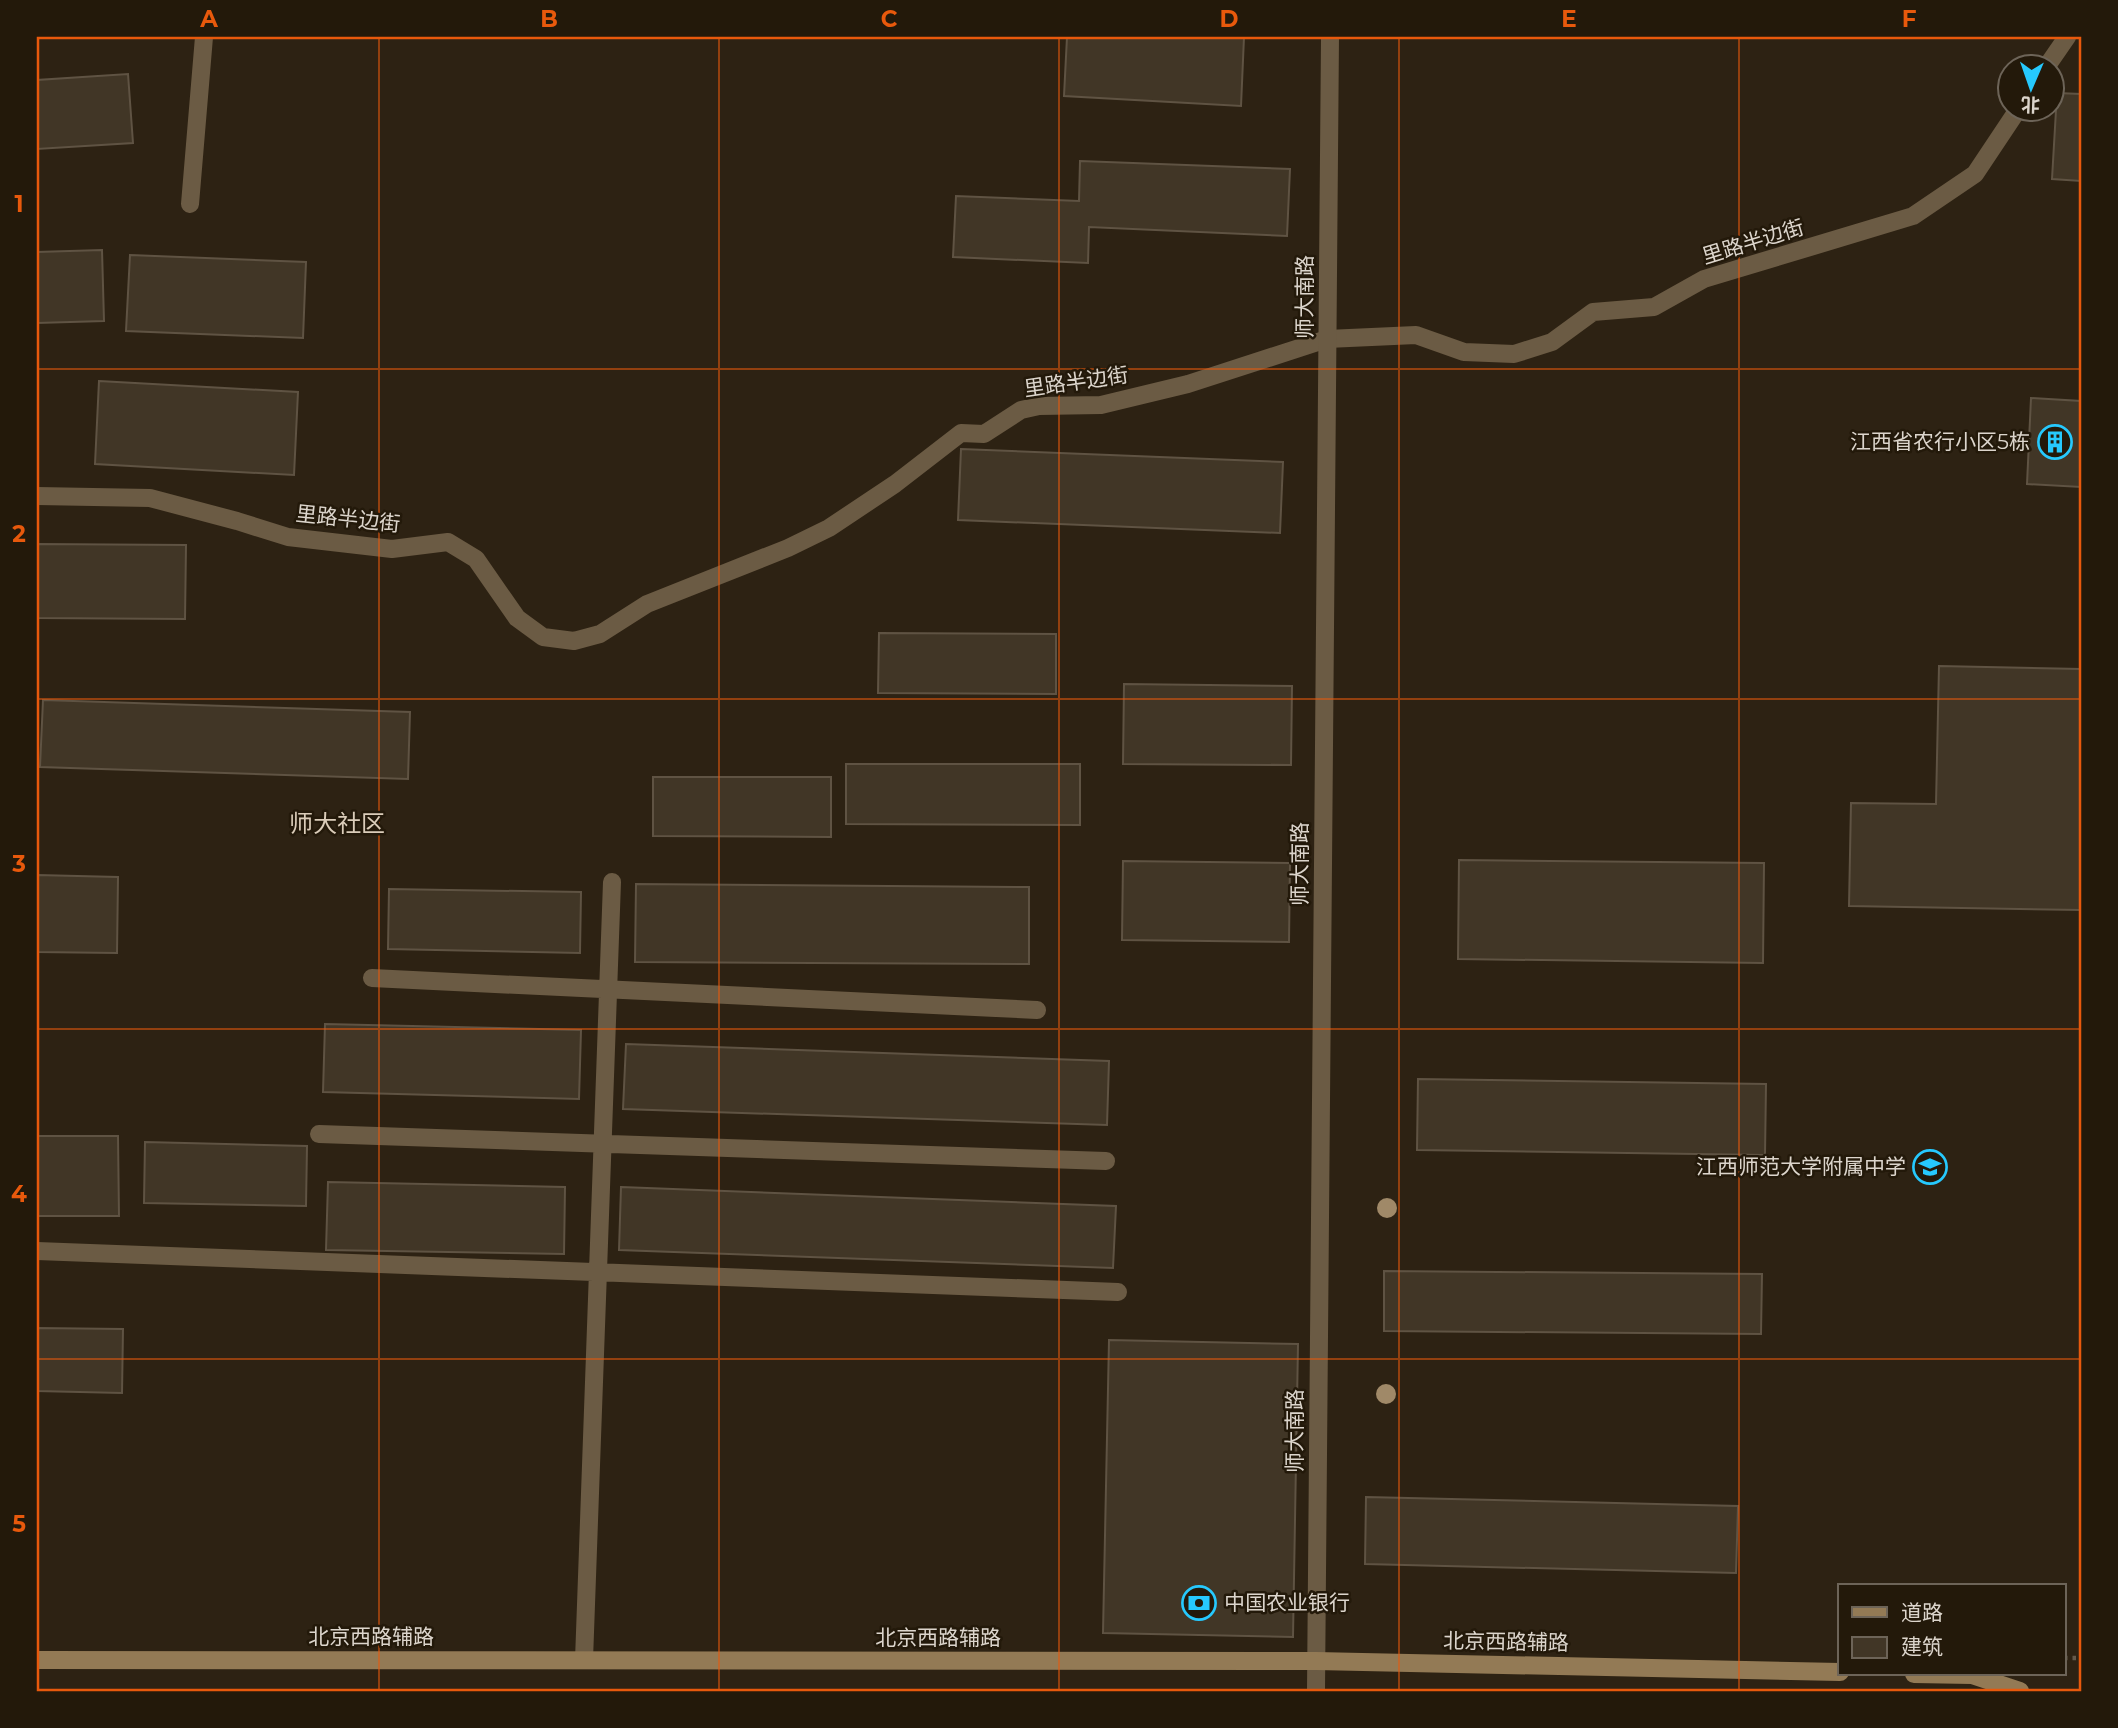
<svg xmlns="http://www.w3.org/2000/svg" width="2118" height="1728" font-family="Montserrat,'Noto Sans SC',sans-serif">
<style>
.building{fill:#413626;stroke:#5f5343;stroke-width:2}
.lines{fill:none;stroke-linecap:round;stroke-linejoin:round}
.path{stroke:#645a4d;stroke-width:4.5;stroke-dasharray:3.5 5;stroke-linecap:butt}
.service{stroke:#6b5b44;stroke-width:18}
.tertiary{stroke:#6b5b44;stroke-width:18}
.secondary{stroke:#937a55;stroke-width:18}
.tree{fill:#a08968}
.grid{fill:none;stroke:#e8590c;stroke-width:2;stroke-opacity:0.55}
.labels{text-anchor:middle;stroke-width:5;stroke-linejoin:round;paint-order:stroke}
.street-label{font-size:21px;fill:#dcd5cc;stroke:#23190a}
.poi-label{font-size:21px;fill:#dcd5cc;stroke:#23190a;text-anchor:end}
.quarter-label{font-size:24px;fill:#daccb9;stroke:#23190a}
.neatline{fill:none;stroke:#e8590c;stroke-width:2.5}
.grid-label{font-size:23px;text-anchor:middle;font-weight:bold;fill:#e8590c}
</style>
<rect width="100%" height="100%" fill="#2d2213"/>
<path class="building" d="M1067,37h177l-3,69 -177,-10z
M128,74l5,69 -96,6v-69z
M2057,93l24,1v87l-29,-2z
M1080,161l210,8 -3,67 -198,-9 -1,36 -135,-6 3,-61 123,5z
M102,250l2,71 -67,2v-71z
M130,255l176,7 -3,76 -177,-7z
M99,381l199,11 -4,83 -199,-11z
M2031,398l50,3v86l-54,-3z
M961,449l322,13 -3,71 -322,-13z
M37,544l149,1 -1,74 -148,-1z
M879,633l177,1v60l-178,-1z
M1939,666l142,3v241l-232,-4 2,-103 85,1z
M1124,684l168,2 -1,79 -168,-1z
M43,700l367,12 -2,67 -368,-12z
M846,764h234v61l-234,-1z
M653,777h178v60l-178,-1z
M1459,860l305,3 -1,100 -305,-4z
M1123,861l167,2 -1,79 -167,-2z
M37,875l81,2 -1,76 -80,-1z
M636,884l393,3v77l-394,-2z
M389,889l192,3 -1,61 -192,-4z
M325,1024l256,6 -2,69 -256,-7z
M626,1044l483,17 -2,64 -484,-16z
M1418,1079l348,5 -1,71 -348,-5z
M37,1136h81l1,80h-82z
M145,1142l162,4 -1,60 -162,-3z
M328,1182l237,5 -1,67 -238,-4z
M621,1187l495,19 -3,62 -494,-18z
M1384,1271l378,3 -1,60 -377,-3z
M37,1328l86,1 -1,64 -85,-2z
M1109,1340l189,4 -5,293 -190,-4z
M1366,1497l372,9 -2,67 -371,-9z"/>
<g class="lines">
<path class="path" d="M2064,1658h17"/>
<path class="service" d="M2047,66l20,-29
M190,204l14,-167
M37,496l113,2 87,23 51,16 104,12 56,-7 28,17 41,59 26,19 31,4 26,-7 47,-30 141,-56 41,-20 66,-44 66,-51 23,1 37,-24 18,-4 62,-1 87,-21 139,-45 89,-4 48,17 50,2 38,-12 41,-30 61,-5 50,-28 209,-63 62,-42 44,-66
M372,978l665,32
M319,1134l787,27
M37,1251l1081,41
M584,1660l28,-778"/>
<path class="tertiary" d="M1316,1691l14,-1654"/>
<path class="secondary" d="M37,1660l1279,1 524,11
M1914,1674l58,1 48,16"/>
</g>
<g class="tree">
<circle cx="1387" cy="1208" r="10"/>
<circle cx="1386" cy="1394" r="10"/>
</g>
<path class="grid" d="M379,37v1654M719,37v1654M1059,37v1654M1399,37v1654M1739,37v1654M37,369h2044M37,699h2044M37,1029h2044M37,1359h2044"/>
<defs>
<g id="building-ring" transform="scale(1.75)"><circle r="9.5" fill="#23190a" stroke="#26c9fe" stroke-width="1.5"/><path d="M-4-6H4V6H1V3H-1V6H-4ZM-2.5-4.3h1.7v1.8h-1.7ZM.8-4.3h1.7v1.8H.8ZM-2.5-1h1.7V.8h-1.7ZM.8-1h1.7V.8H.8Z" fill="#26c9fe"/></g>
<g id="school-ring" transform="scale(1.75)"><circle r="9.5" fill="#23190a" stroke="#26c9fe" stroke-width="1.5"/><path d="M0-5L7-2L0 1L-7-2ZM-4 1L0 2.5L4 1V4Q0 6-4 4Z" fill="#26c9fe"/></g>
<g id="bank-ring" transform="scale(1.75)"><circle r="9.5" fill="#23190a" stroke="#26c9fe" stroke-width="1.5"/><path d="M-6-4H6V4H-6ZM0-2.3a2.3 2.3 0 1 0 0 4.6a2.3 2.3 0 1 0 0-4.6Z" fill="#26c9fe"/></g>
</defs>
<g fill-rule="evenodd">
<use href="#building-ring" x="2055" y="442"/>
<use href="#school-ring" x="1930" y="1167"/>
<use href="#bank-ring" x="1199" y="1603"/>
</g>
<g class="labels">
<g class="street-label">
<text transform="translate(1753 242) rotate(-17)" y="7">里路半边街</text>
<text transform="translate(1305 297) rotate(-90)" y="7">师大南路</text>
<text transform="translate(1076 382) rotate(-8)" y="7">里路半边街</text>
<text transform="translate(348 519) rotate(6)" y="7">里路半边街</text>
<text transform="translate(1300 864) rotate(-90)" y="7">师大南路</text>
<text transform="translate(1295 1431) rotate(-90)" y="7">师大南路</text>
<text x="371" y="1644">北京西路辅路</text>
<text x="938" y="1645">北京西路辅路</text>
<text transform="translate(1506 1642) rotate(1)" y="7">北京西路辅路</text>
</g>
<g class="poi-label">
<text x="2030" y="449">江西省农行小区5栋</text>
<text x="1906" y="1174">江西师范大学附属中学</text>
<text x="1224" y="1610" text-anchor="start">中国农业银行</text>
</g>
<g class="quarter-label">
<text x="337" y="832">师大社区</text>
</g>
</g>
<rect width="2118" height="1728" fill="none" stroke="#23190a" stroke-width="77"/>
<rect x="1838" y="1584" width="228" height="91" fill="#23190a" stroke="#6d6458" stroke-width="2"/>
<rect x="1852" y="1607" width="35" height="10" fill="#937a55" stroke="#6d6458" stroke-width="2"/>
<text x="1901" y="1620" font-size="21" fill="#dcd5cc">道路</text>
<rect x="1852" y="1637" width="35" height="21" fill="#413626" stroke="#6d6458" stroke-width="2"/>
<text x="1901" y="1654" font-size="21" fill="#dcd5cc">建筑</text>
<g transform="translate(2031 88) rotate(182)"><circle r="33" fill="#23190a" stroke="#6d6458" stroke-width="2"/>
<path d="M0-5L12 26L0 18L-12 26Z" fill="#26c9fe"/>
<text y="-10" font-size="19" font-weight="bold" text-anchor="middle" fill="#dcd5cc">北</text>
</g>
<rect x="38" y="38" width="2042" height="1652" class="neatline"/>
<g class="grid-label">
<text x="209" y="27">A</text>
<text x="549" y="27">B</text>
<text x="889" y="27">C</text>
<text x="1229" y="27">D</text>
<text x="1569" y="27">E</text>
<text x="1909" y="27">F</text>
<text x="19" y="212">1</text>
<text x="19" y="542">2</text>
<text x="19" y="872">3</text>
<text x="19" y="1202">4</text>
<text x="19" y="1532">5</text>
</g>
</svg>
